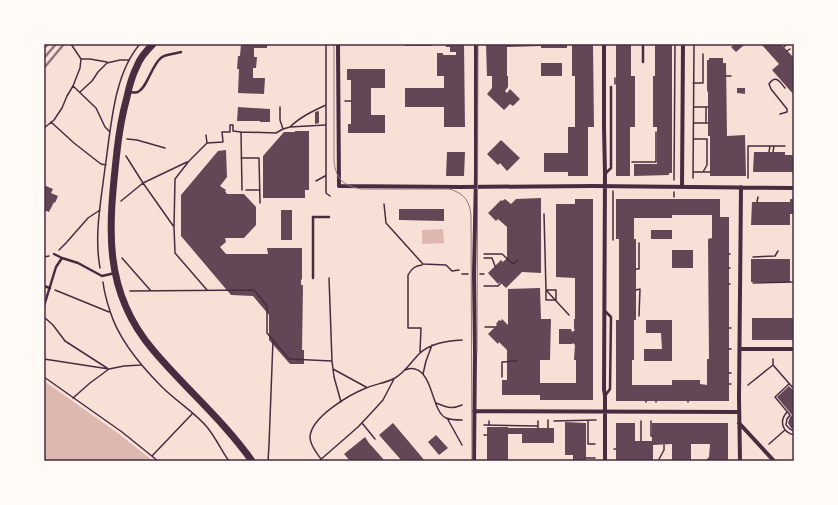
<svg xmlns="http://www.w3.org/2000/svg" width="838" height="505" font-family="'IBM Plex Sans',sans-serif">
<style>
.water{fill:#dcb8b0}
.building{fill:#644757;fill-rule:evenodd}
.lines{fill:none;stroke-linecap:round;stroke-linejoin:round}
.path{stroke:#4a2c40;stroke-width:1.5}
.service{stroke:#4a2c40;stroke-width:2.5}
.minor{stroke:#4a2c40;stroke-width:4}
.secondary{stroke:#4a2c40;stroke-width:7}
.tram{stroke:#8f747c;stroke-width:1}
.rail{stroke:#8f747c;stroke-width:2.5}
.neatline{fill:none;stroke:#4a2c40;stroke-width:1.5}
</style>
<rect width="100%" height="100%" fill="#f7e1d7"/>
<path class="water" d="M443,229l1,14 -22,1v-14z
M44,381l75,53 34,27h-109z"/>
<path class="building" d="M241,44h26v4h-13v9h3l-1,11h-3v10h12l-1,16 -26,-1 1,-24h-2l1,-13h2z
M405,44h27v2h-27z
M446,44h18l1,83h-21v-20h-39v-19h39v-12h-7v-23h6v2h13v-3h-6v-5h-4z
M486,44h81v4h-26v-2l-34,1v29h1v11l-3,4 2,2 3,-4 10,10 -7,7 -3,-2 -6,6 -17,-16 5,-6v-12h-5z
M572,44h21l1,83h-6v49h-20v-4h-24v-19h24v-26h7v-51h-3z
M616,44h15v32h4v51h-5v49h-14z
M655,44h17v129h-3v2l-35,1v-12h23v-37h-4v-51h2z
M735,44h8l1,1 -8,7 -5,-5z
M761,44h20l13,14v37l-22,-25 7,-6z
M709,58h14v5h3l1,73 18,-1 1,41h-36v-40h-2v-43l-1,-3v-30h2z
M541,63h21v13h-21z
M347,69h38v19h-14v27h14v18h-37v-9h3v-44h-4z
M737,88h8v6l-8,-1z
M238,107l32,2v13h-10v-1h-23z
M319,111v12l-4,1v-12z
M295,131h14v59h-4v8h-42v-42l21,-24h11z
M501,140l19,18 -13,13 -7,-8 -2,2 -11,-11z
M226,150l1,27 -7,9 6,4 -1,1 2,3h17l12,13v18l-12,13h-19l1,4 -6,5 6,7h42l-1,-6h35v31l-1,1v5h2l-1,65h2v14h-14l-21,-24v-25l-16,-19 -22,-1 -50,-59v-41l37,-44z
M447,152h18l-1,24h-18z
M754,152h31v3h7l1,2 1,-1v16h-41z
M44,185l9,4 -2,4 7,3 -3,7 -1,-1 -5,10 -5,-2z
M541,198v75l-19,-1 -16,16 -6,-6 -2,2 -10,-11 13,-13 2,2 4,-4v-31l-9,-8 -2,2 -8,-8 13,-13 1,1 3,-2 6,5 5,-5z
M575,199h18v201h-53v-5h-38v-15h5v-30l-8,-8 -1,2 -10,-10 9,-9 -1,-1 3,-4 2,1 1,-2 6,6v-36l32,-1 1,31h10l-1,41h-10v23h36v-23h-2l1,-15 -2,-2 -1,1h-13v-15h12l1,3 3,-2 -1,-1v-10h1v-41l-19,-1v-73h19z
M616,199h104v18h9v184h-113v-81h3v-81h-3zM672,215h40v23l-4,1 1,120h-2v26l-7,-1v-4h-28v5h-40v-25h2v-40h2v-81h-2v-21h38z
M790,199h4v15h-4v11h-39l1,-23h38z
M399,209h45v12l-45,-1z
M281,210h11v30h-11z
M651,230h21v9h-21z
M672,250h21v18h-21z
M751,259h39v23h-39z
M752,318h42v22h-42z
M646,320h26v41h-28v-12h18l-1,-16h-15z
M789,386l5,5v38l-3,-1 -3,-5 2,-6 2,-2 -15,-18z
M565,422l21,1v38h-13v-6h-8z
M393,423l22,26 10,12h-23l-23,-26z
M616,423h19v18h17v-18h76v38h-23l4,-4 1,-13h-19v17h-19v-17l-19,1v15l-37,1z
M487,427h21v1h46v15h-32v-9h-14v27h-21z
M436,435l12,13 -9,7 -11,-13z
M365,437l4,6 16,18h-35l-6,-7z"/>
<g class="lines">
<path class="path" d="M326,44v149l4,3
M784,47l2,-2
M787,51l3,-2
M81,59h9l17,3
M726,76h5
M693,83h10v-29
M615,84v-6
M73,86l23,22 9,19 5,5
M80,92l12,-11 6,-9 9,-9 13,-3h9
M345,101h6
M694,107h14
M706,107v16
M780,114l7,-2v-3l-16,-20 -2,-5c7,-10 11,-2 16,4
M51,122l23,21 23,18 4,3 5,1
M694,123h14
M290,127c10,-10 23,-16 36,-22
M44,128l10,-8 8,-12 5,-12 6,-10 7,-18 1,-9 -10,-15
M283,129l7,-2 35,-2
M241,132l1,58
M206,135l1,8
M127,139l10,1 28,8
M693,139h14v26l-4,7
M769,152l1,-6
M773,152l1,-6
M126,156l17,27 31,44
M241,158h18l1,45
M632,162h24v-30
M693,172h17
M693,178l1,-134
M748,178v-32h37
M674,180l1,-136
M316,181l9,-5
M246,190h14
M613,191v49
M674,192v5
M121,201l22,-18 44,-21
M757,202l1,-5
M384,204l2,19 37,41 23,1 6,6 7,-1
M544,214l2,76 23,25
M59,250l7,-7 22,-25 12,-8
M484,254h18l11,10 5,-4
M728,254h2
M44,257l5,-1
M753,257l22,-1 3,-5
M122,258l29,33
M484,258h8l3,8
M100,268c-6,-33 1,-67 5,-100 6,-39 8,-93 35,-124
M729,268h1
M636,269h3v-26
M462,274h6
M480,274h4
M329,278l3,83 2,16 7,25
M103,282c1,9 4,20 7,29 8,27 32,56 52,76 14,14 32,25 45,40 9,11 14,23 22,34
M753,283l41,-1
M729,284h1
M484,286h14l3,-3
M55,290l54,22
M207,290l-32,-37 -1,-26 1,-48 14,-18 18,-18 16,-1 -1,-10h8v-7h3v6l8,1 35,1 7,-4 -3,-9v-13
M546,290h10v10h-10z
M636,290l4,-1 -1,27
M130,291l124,-1 13,16v27l6,7 -4,105 -1,16
M44,317l9,8 12,16 42,27
M485,327h10
M729,328h2
M273,340l16,19 43,2
M729,349h2
M420,352l1,-24h-13v-53c4,-7 7,-9 14,-10
M44,359l65,10 15,-3 17,-1
M773,359v6l21,24
M333,369l33,18
M405,370c3,-1 7,-2 10,-1 18,4 17,43 31,49 5,2 11,2 16,2
M729,373h2
M423,374l3,-13 6,-16
M44,377l78,55 36,29
M502,377v-15l15,-1
M729,384h2
M789,384l-14,13 15,18 -3,4 -1,6 4,4 4,2
M748,385l25,-20
M73,398l17,-15 19,-14
M646,401v1
M656,402v-1
M688,402v-1
M436,403c11,4 14,7 26,2
M787,412c-8,9 -5,20 7,23
M447,418l15,27
M588,420v24h7
M538,421v7
M554,421l42,-1
M641,421v20
M651,421v15h1
M362,423l13,16
M484,425l54,1
M489,425v-4
M548,428v-8
M484,435h3
M769,444l16,-14
M614,449h2
M152,456l40,-42
M586,458h9
M321,459c-4,-6 -11,-13 -11,-22 1,-20 39,-42 56,-49 9,-4 20,-5 29,-10 10,-6 16,-16 24,-24 11,-11 28,-13 43,-14
M642,460v1
M319,461l39,-34 15,-16 10,-11 11,-21
M658,461l6,-11v-5"/>
<path class="service" d="M643,62v-18
M129,92c3,0 6,1 9,0 10,-5 13,-27 24,-35 5,-3 12,-3 19,-5
M605,174l6,-6v-81
M54,254l8,4
M313,278v-61h16
M44,286l6,2
M44,306l12,-39 6,-9 16,5 24,13 13,-3
M605,311l6,6 -1,72 -5,7"/>
<path class="minor" d="M338,44l1,142 121,1 133,-1 201,2
M604,44v84l1,46 -1,215 1,7v65
M682,187l1,-143
M740,349h54
M474,411l265,1
M739,423l35,38
M474,461l1,-109 -1,-78 2,-98v-132
M740,461l-1,-63 2,-211"/>
<path class="secondary" d="M153,44c-6,6 -13,14 -16,22 -5,10 -8,21 -10,31 -5,18 -8,36 -10,54 -8,74 -16,138 36,199 32,38 70,70 99,111"/>
<path class="tram" d="M334,44v117c2,19 10,25 28,28h87c15,4 21,12 22,27l1,245
M477,353l1,-309"/>
<path class="rail" d="M44,48l4,-4
M44,58l12,-14
M44,68l20,-24"/>
</g>
<rect width="838" height="505" fill="none" stroke="#fffaf5" stroke-width="90"/>
<rect x="45" y="45" width="748" height="415" class="neatline"/>
</svg>
